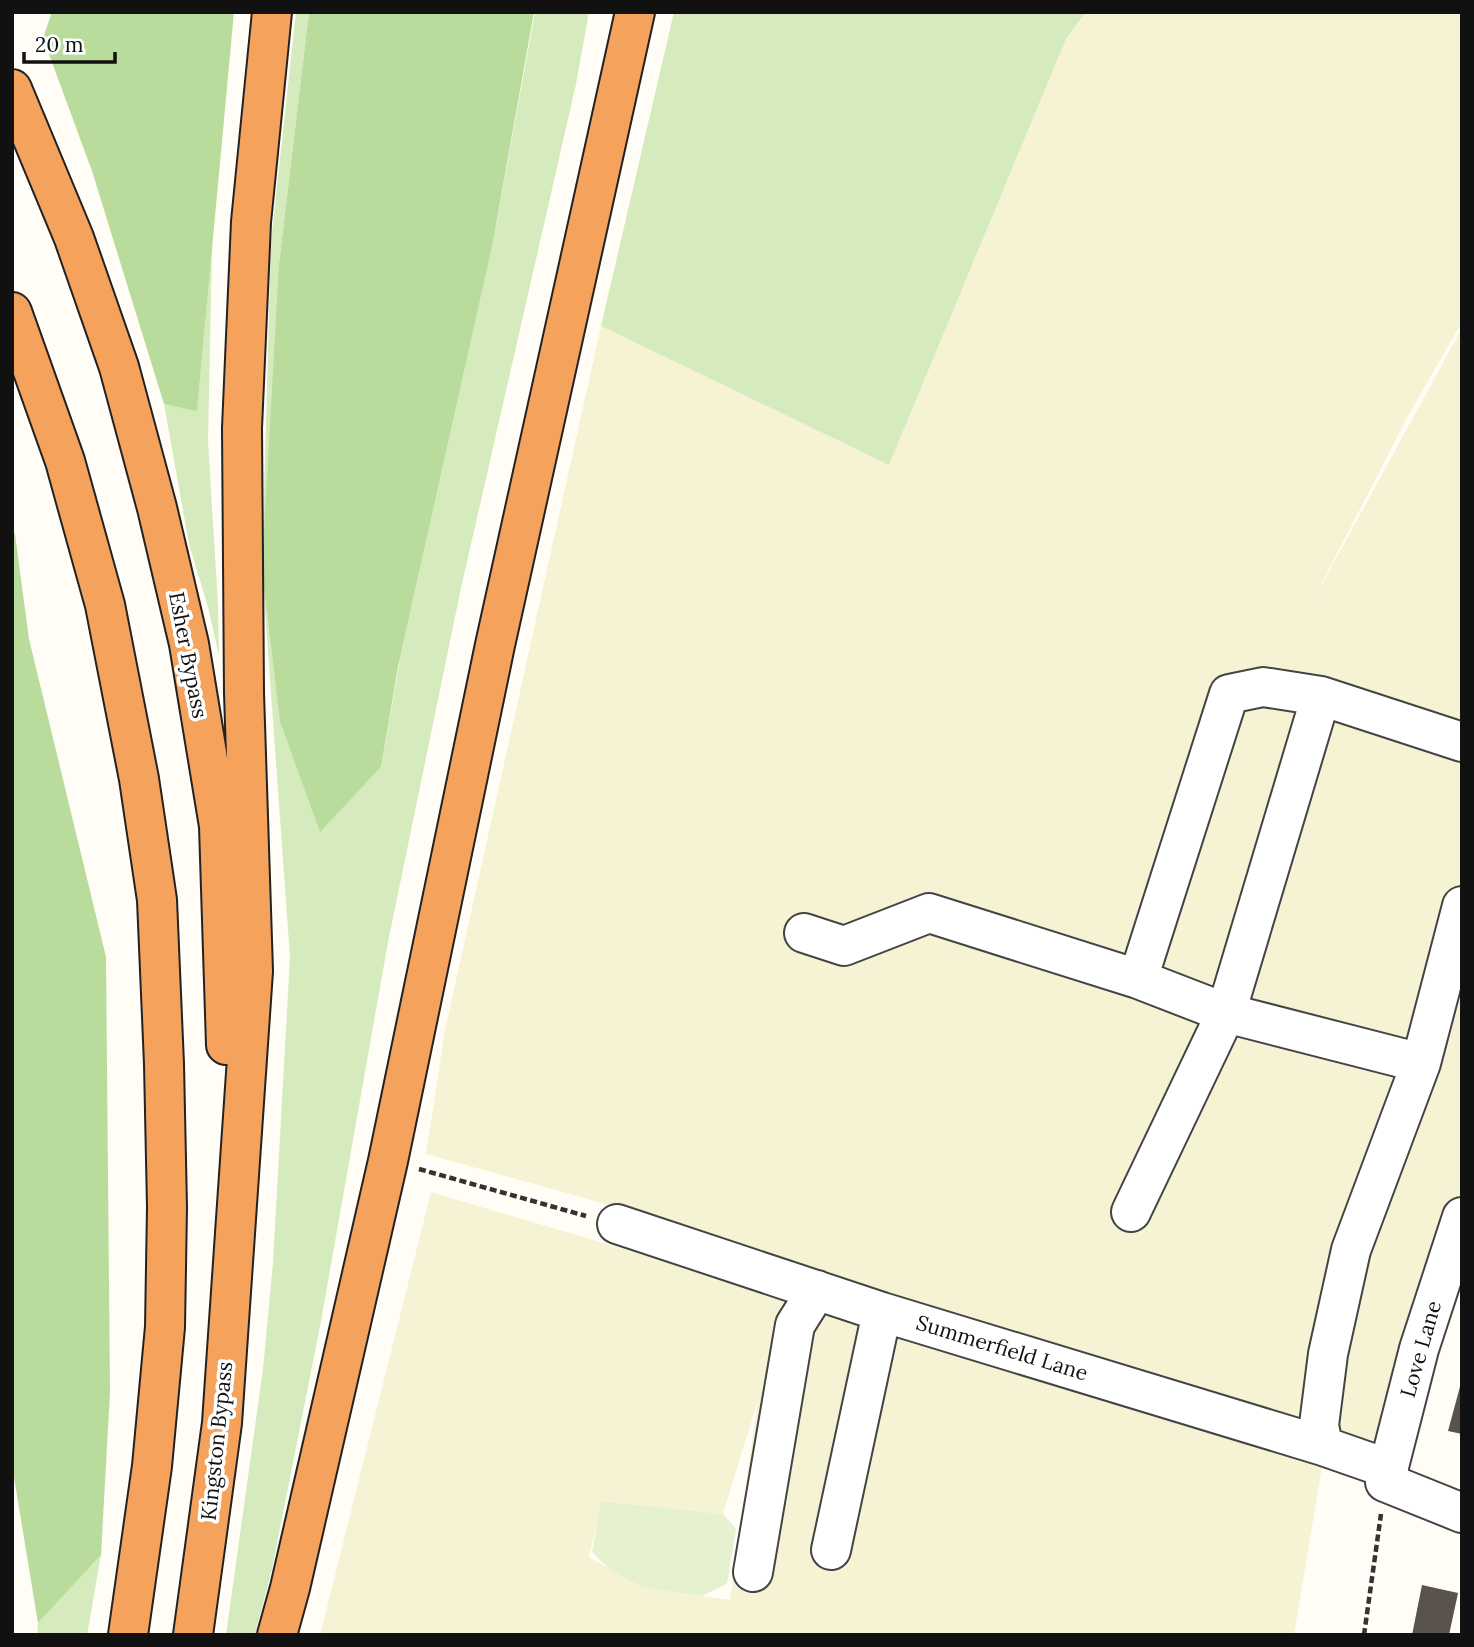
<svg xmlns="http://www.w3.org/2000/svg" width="1474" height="1647" font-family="Lora,serif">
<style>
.farmland{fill:#f6f3d4;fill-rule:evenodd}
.green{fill:#d5ebbd}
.forest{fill:#b9dc9c}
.pitch{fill:#e6f2cf}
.building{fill:#5a524d}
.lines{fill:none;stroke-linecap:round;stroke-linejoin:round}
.minor-casing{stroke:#444;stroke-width:42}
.highway-casing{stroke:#222;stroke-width:42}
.path{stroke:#333;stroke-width:4.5;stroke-dasharray:7 3.5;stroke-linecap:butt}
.minor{stroke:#fff;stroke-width:38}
.highway{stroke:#f5a25d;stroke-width:38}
.labels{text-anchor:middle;stroke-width:7;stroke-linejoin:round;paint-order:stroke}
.street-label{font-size:21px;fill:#111;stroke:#fff}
</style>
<rect width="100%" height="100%" fill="#fffdf5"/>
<path class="farmland" d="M1086,12h376v310l-54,94 -99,192 153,-280v862l-83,258 -401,-124 -347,-113 -205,-57 19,-124 156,-704 288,139 177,-426z
M431,1192l357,106 535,163 -29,174h-974zM758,1400l-28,200 -86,-12 -55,-31 13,-56 121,13z"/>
<path class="green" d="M296,12h13l-30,252 1,458 40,109 61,-64 20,-113 91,-407 43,-235h54l-13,72 -115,504 -73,354 -67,379 -49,248 -17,66h-29l37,-266 10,-107 17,-305 -28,-389 9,-326z
M674,12h412l-20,27 -177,426 -288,-139z
M212,248l-4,193 10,164 1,51 -11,-49 -19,-63 -25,-140 33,6z
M101,1555l-14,80h-50l1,-12z"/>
<path class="forest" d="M52,12h182l-37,399 -33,-7 -72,-233 -49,-133z
M309,12h225l-42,235 -94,420 -17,100 -61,65 -40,-110 -18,-154 17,-304z
M12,528l3,6 14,105 77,318 4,435 -9,163 -63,68 -26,-158z"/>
<path class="pitch" d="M601,1501l122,13 13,15 -9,55 -25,12 -58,-8 -34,-18 -18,-18z"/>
<path class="building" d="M1461,1383h1v51l-14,-3z
M1422,1585l36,8 -9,42h-37z"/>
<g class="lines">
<g class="minor-casing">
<path id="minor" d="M804,933l40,13 85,-33 209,66 88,34 195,50
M1138,979l91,-285 34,-7 58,9
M1131,1212l95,-199 95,-317 141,46
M1462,1217l-43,132 -34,133 77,31
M617,1224l265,88 441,134 66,23
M1323,1446l-4,-21 9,-71 23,-104 70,-187 41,-157
M831,1550l51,-238
M753,1572l42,-247 22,-35"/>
</g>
<g class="highway-casing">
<path id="highway" d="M12,89l62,149 45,129 38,141 32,136 30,182 7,219
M12,312l53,149 40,144 34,174 18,121 7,164 3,143 -2,120 -13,139 -24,169
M193,1635l29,-212 31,-452 -9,-278 -2,-265 9,-206 21,-210
M277,1635l13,-47 98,-427 107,-516 140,-633"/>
</g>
<path class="path" d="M419,1169l167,47
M1364,1635l17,-121"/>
<use href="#minor" class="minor"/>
<use href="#highway" class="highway"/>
</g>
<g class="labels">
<g class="street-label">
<text transform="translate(188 655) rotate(79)" y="7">Esher Bypass</text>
<text transform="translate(1002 1348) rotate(17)" y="7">Summerfield Lane</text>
<text transform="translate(1421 1349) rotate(-74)" y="7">Love Lane</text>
<text transform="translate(217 1441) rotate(-84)" y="7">Kingston Bypass</text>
</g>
</g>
<rect width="1474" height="1647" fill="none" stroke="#111111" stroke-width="28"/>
<path d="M24 52v10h91v-10" fill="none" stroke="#111111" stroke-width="3.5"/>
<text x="35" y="52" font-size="21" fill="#111111" stroke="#ffffff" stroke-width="5" paint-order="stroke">20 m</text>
</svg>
